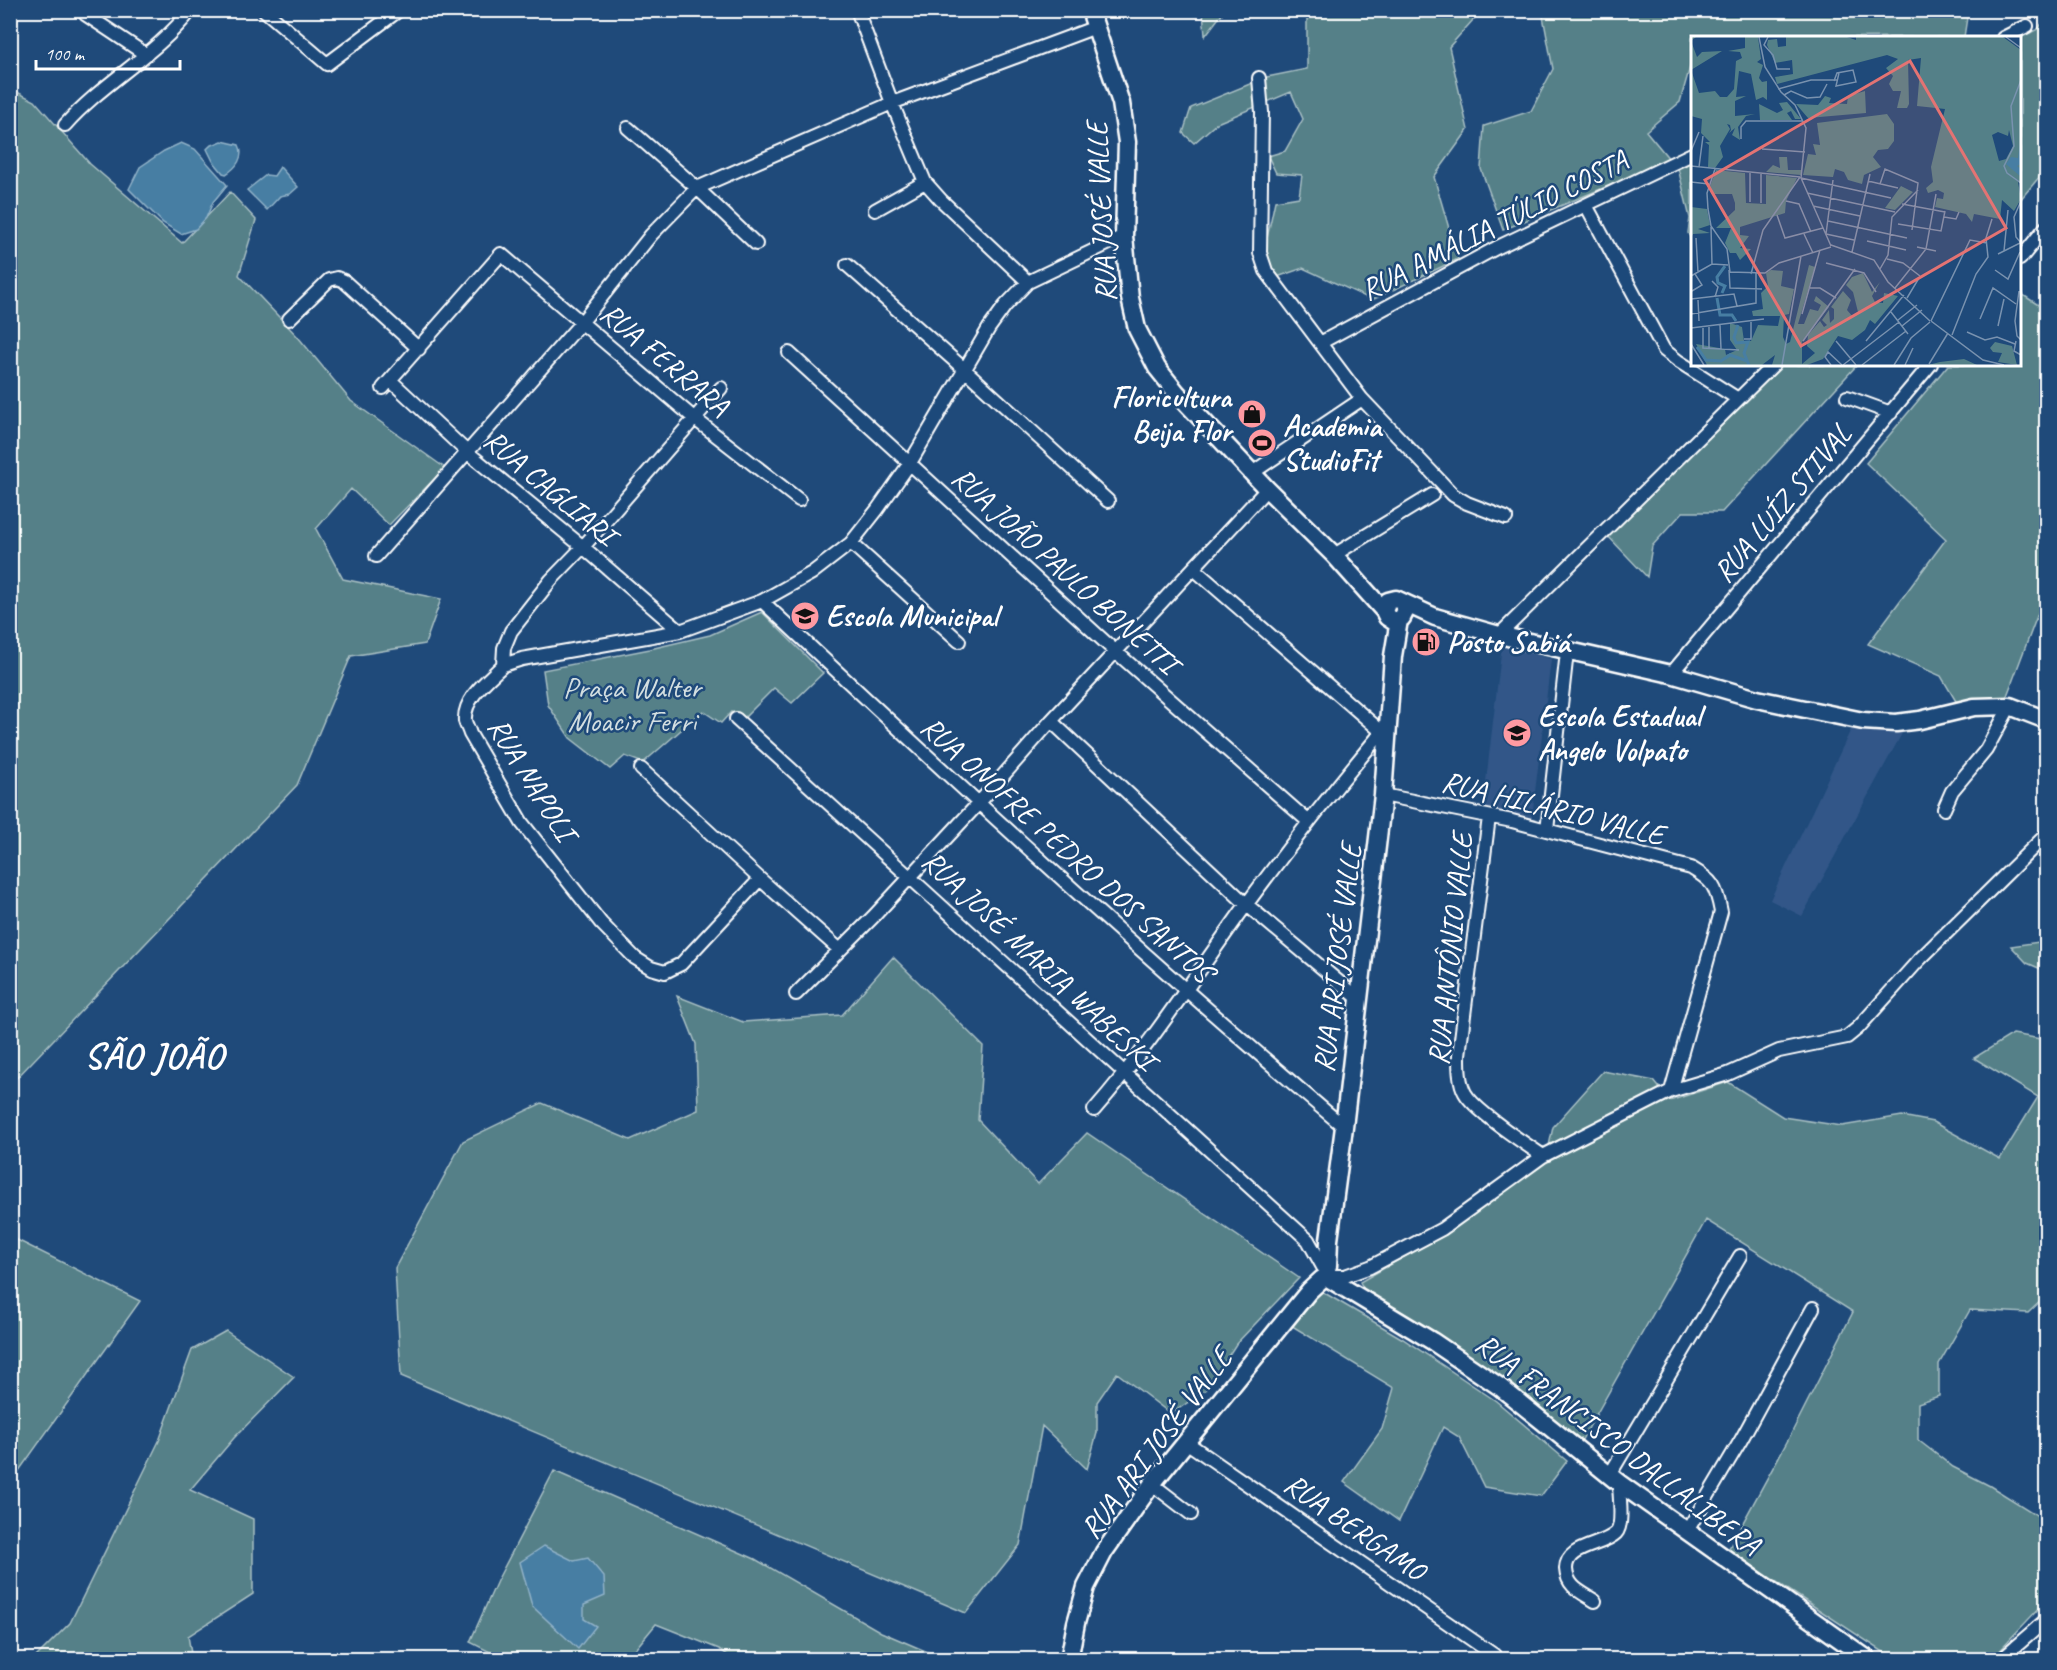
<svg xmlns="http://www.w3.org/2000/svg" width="2057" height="1670" font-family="Caveat,sans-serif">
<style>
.built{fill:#325788}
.green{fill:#548088;stroke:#aac0c4;stroke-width:1.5}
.water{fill:#477ea3;stroke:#91b2c8;stroke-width:1.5}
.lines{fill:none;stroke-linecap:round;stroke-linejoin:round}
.street-casing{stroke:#fff;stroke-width:16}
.secondary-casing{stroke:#fff;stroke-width:21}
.street{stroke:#1f4a7a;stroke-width:12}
.secondary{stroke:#1f4a7a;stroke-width:16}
.labels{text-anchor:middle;stroke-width:5;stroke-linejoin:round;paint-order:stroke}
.street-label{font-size:30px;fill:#fff;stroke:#1f4a7a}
.poi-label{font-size:30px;font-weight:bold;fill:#fff;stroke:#1f4a7a;text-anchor:start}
.park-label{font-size:30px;fill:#d4dfe1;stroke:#1f4a7a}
.district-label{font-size:36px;font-weight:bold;letter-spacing:1.5px;fill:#fff;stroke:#1f4a7a}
.inset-river{fill:none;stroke:#477ea3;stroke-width:3}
.inset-road{fill:none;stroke:#7992af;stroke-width:1.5}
.view{fill:#e47373;fill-opacity:0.15;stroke:#e47373;stroke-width:3}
.inset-edge{fill:none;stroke:#fff;stroke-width:3}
</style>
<rect width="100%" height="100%" fill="#1f4a7a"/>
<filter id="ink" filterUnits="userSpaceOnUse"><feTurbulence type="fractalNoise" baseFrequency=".0167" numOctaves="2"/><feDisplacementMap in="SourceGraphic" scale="12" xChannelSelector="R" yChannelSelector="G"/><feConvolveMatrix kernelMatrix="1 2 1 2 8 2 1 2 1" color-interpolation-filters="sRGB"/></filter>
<g filter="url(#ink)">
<path class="built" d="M1502,645l49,14 -19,158 -49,-10z
M1854,723l51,5 -103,188 -32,-16z"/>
<path class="green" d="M1203,11h21l-19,25v-1z
M1307,11h174l-32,36 19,83 -34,47 24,82 -86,41 -69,-32 -26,9 -14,-20 12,-56 24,-4 3,-22 -26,-2 -8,-17 17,-5 18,-32 -12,-27 -74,31 -23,20 -11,-10 8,-25 76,-31 40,-8z
M1542,11h426l-4,26 -272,1v22l-12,42 -34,29 24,29 -167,70 -22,-61 3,-43 47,-15 22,-42z
M2046,18v151l-26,31v-162l18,-9z
M11,89l24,12 55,63 92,79 48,-51 26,28 -17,55 59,62 53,64 94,67 -56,57 -38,-36 -35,40 27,50 98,20 -16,45 -74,12 -54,129 -286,299z
M1692,162v79l-4,-8 2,-15 -12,-50z
M2020,293l26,17v282l-41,109 -48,2 -16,-27 -73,-32 78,-105 -80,-76 82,-98 72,-1z
M1778,365h79l-135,147h-39l-31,34 -5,31 -40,-42z
M762,612l61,61 -31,30 -18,-15 -30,30 -13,-6 -10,11 -18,-12 -60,52 -18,-7 -15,13 -40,-31 -22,-33 -5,-35 107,-21 60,-14z
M2046,941v30l-19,-8 -16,-17z
M893,957l90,89 -5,74 60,64 49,-51 212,145 -63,66 -29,45 -36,25 -54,-41 -20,29v31l-10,36 -45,-43 -22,119 -54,68 -565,-237 -6,-108 68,-127 79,-38 88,37 68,-30 -2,-66 -19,-48 66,26 99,-7z
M2013,1034l33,6v256l-18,17 -58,-3 -31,54v32l-21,7v37l35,27 37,19 56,35v80l-55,58h-97l-166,-109 60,-110 65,-128 -147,-92 -127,225 -213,-152 -6,-11 95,-54 57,-45 34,-23 7,-33 50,-56 51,10 16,20 58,-19 55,35 59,9 60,-10 31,6 67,37 38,-62 -64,-39z
M11,1237l129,64 -129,181z
M1316,1288l87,51 93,62 71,60 -26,35 -57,-9 -25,-50 -16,-10 -44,94 -55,-39 38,-53 12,-41 -105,-64z
M226,1331l68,46 -60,61 -44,52 63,29v75l-65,42 4,23h-158l36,-36 89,-182 33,-91z
M554,1471l201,88 126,73 63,27h-211l-14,-10 -63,-25 -29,35h-123l-34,-17 27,-61z"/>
<path class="water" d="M222,141l17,4c6,12 -3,23 -13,29l-3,-1 -10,-12 -6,-12 3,-3z
M181,143l14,6 32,36 -14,17 -7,16 -10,11 -15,5 -18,-11 -34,-34 11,-22 24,-16z
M280,167l18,20 -8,7 -10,2 -13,14 -20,-20 19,-15 8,1z
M544,1546l30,15 14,-3 16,19 1,19 -21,9v14l12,7 -18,23 -46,-43 -12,-44z"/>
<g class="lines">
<g class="street-casing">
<path id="street" d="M264,10l63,54 72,-54
M857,10l35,93 33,79 16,18 87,82
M85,14l60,40
M2003,38l24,-12
M1259,78l3,34 -2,141 6,18 96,128 78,82 13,14 14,8 39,15
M65,125c38,-43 91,-70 126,-115
M628,128l69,60 59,56
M1586,205l78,145 14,11 60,38
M875,210l50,-28
M2020,259l26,-32
M847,265l117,104 144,132
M289,319l40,-39 8,-2 7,3 75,68
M1320,343l176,-95 196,-94
M789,353l327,299 193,170
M390,380l77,72 116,95 97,84
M383,388l118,-134 194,165 104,81
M721,388l-138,159 -32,33 -40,51 -7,17 -1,17c-14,14 -40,33 -38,56 1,4 4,9 5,13l52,89 79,100 34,35 16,10 14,4 16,-8 79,-85
M1847,397l44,16
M1252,473l110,-74
M851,543l108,98
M1334,555l98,-60
M376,556l205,-233 70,-88 46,-47 195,-85 204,-76
M1194,569l188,163
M762,601c191,180 383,357 582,526
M1499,635l275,-271
M503,665l19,-6 158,-28 82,-30 50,-28 39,-30 26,-33 33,-47 79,-135 16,-22 23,-24 96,-46
M1671,674l260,-310
M736,719l572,521 15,27
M1051,721l196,184 111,93
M641,769l119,110 80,71
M1383,795l129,26 179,47c22,13 25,18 30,44l-50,179
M1944,809l8,-18 34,-41 24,-44
M1489,817l-30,238c0,13 0,27 6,38 10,18 59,50 78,63
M1547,830l20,-178
M796,994l77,-77 105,-113 73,-83 216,-232
M1094,1110c56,-64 102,-136 152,-205 45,-61 92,-121 141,-179
M1334,1276h11l25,-9 72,-38 101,-73 128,-65 57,-17 51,-23 68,-14 11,-9 61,-68 127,-125
M1186,1442l308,213
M1609,1476l131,-220
M1152,1484l39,30
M1687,1531l54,-91 72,-132
M1595,1601c-14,-9 -28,-14 -29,-32 0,-24 36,-22 50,-36 8,-8 3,-38 3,-50
M2000,1660l46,-40"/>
</g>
<g class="secondary-casing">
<path id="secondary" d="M1090,10l31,93 6,39 -3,94 6,62 7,31 20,39 20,25 90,96 67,66 50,56 3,6 6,4 9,-3 4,-8 -3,-7
M1384,611l4,-10 8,-2 39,18 64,18 172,39 86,25 106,22 33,2 24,-3 54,-13 36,-1 36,14
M1328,1266l1,-26 15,-113 39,-332 10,-139 6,-36
M1331,1280l101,61 68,46 119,96 250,177
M1069,1660l7,-37 10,-36 18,-35 48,-68 157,-193 13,-12"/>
</g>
<use href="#street" class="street"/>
<use href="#secondary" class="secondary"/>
</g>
</g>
<defs>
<g id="shop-disc" transform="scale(1.5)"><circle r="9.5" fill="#ff9aa2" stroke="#1f4a7a"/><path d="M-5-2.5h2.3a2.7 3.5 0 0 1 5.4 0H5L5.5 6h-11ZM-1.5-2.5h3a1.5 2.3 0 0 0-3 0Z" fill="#111"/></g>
<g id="stadium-disc" transform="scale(1.5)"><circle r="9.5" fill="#ff9aa2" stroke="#1f4a7a"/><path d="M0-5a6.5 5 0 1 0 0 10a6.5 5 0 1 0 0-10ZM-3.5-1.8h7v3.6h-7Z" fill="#111"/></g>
<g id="school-disc" transform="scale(1.5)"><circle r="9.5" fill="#ff9aa2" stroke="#1f4a7a"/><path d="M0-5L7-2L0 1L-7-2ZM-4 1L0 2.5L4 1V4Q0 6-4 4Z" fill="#111"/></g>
<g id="fuel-disc" transform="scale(1.5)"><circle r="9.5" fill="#ff9aa2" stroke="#1f4a7a"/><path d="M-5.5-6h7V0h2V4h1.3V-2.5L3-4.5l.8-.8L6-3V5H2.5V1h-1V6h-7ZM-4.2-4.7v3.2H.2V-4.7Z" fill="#111"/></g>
</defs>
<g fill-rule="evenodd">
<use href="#shop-disc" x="1252" y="414"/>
<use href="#stadium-disc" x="1262" y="443"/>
<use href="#school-disc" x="805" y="616"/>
<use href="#fuel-disc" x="1426" y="642"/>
<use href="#school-disc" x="1517" y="733"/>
</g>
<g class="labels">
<g class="street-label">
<text transform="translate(1101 212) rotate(-93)" y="10">RUA JOSÉ VALLE</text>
<text transform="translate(1494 225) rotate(-27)" y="10">RUA AMÁLIA TÚLIO COSTA</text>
<text transform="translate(665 359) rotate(40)" y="10">RUA FERRARA</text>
<text transform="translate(550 487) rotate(40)" y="10">RUA CAGLIARI</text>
<text transform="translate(1782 503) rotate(-50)" y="10">RUA LUÍZ STIVAL</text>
<text transform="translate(1065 570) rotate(42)" y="10">RUA JOÃO PAULO BONETTI</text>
<text transform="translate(532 779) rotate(58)" y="10">RUA NAPOLI</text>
<text transform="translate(1553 808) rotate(14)" y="10">RUA HILÁRIO VALLE</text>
<text transform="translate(1067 849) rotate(42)" y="10">RUA ONOFRE PEDRO DOS SANTOS</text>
<text transform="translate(1450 949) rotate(-84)" y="10">RUA ANTÔNIO VALLE</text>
<text transform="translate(1337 958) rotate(-83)" y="10">RUA ARI JOSÉ VALLE</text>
<text transform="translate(1039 960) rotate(43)" y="10">RUA JOSÉ MARIA WABESKI</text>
<text transform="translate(1156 1443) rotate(-53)" y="10">RUA ARI JOSÉ VALLE</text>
<text transform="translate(1618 1444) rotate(37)" y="10">RUA FRANCISCO DALLALIBERA</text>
<text transform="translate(1355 1527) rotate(35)" y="10">RUA BERGAMO</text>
</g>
<g class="poi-label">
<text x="1231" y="407" text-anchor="end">Floricultura<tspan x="1231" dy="34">Beija Flor</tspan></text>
<text x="1283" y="436">Academia<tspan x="1283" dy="34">StudioFit</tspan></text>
<text x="826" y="626">Escola Municipal</text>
<text x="1447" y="652">Posto Sabiá</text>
<text x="1538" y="726">Escola Estadual<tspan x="1538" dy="34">Angelo Volpato</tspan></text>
</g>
<g class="park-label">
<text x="632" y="697">Praça Walter<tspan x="632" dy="34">Moacir Ferri</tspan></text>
</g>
<g class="district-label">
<text x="154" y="1068">SÃO JOÃO</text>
</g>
</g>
<g transform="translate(1691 36)">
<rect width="330" height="330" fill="#1f4a7a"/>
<path d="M0,1h5l-5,4 6,16 5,-5 20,-1 -31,19zM54,1h13l3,22 -4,3 6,3 -4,13 3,4 5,-1v19l-4,-3 -7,3 -5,-26 -12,-3 -3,26 10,-1 -11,5v15l20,-2 -9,2 -8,11 2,13 -8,-5 3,-7 -6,5 2,-3 -1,-5 -3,-1 3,5 -10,17 3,11 -8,11 -7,-1 1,-22 -4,-3h5l-9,-9 1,-14 -11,-3v-46l8,23 16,-2 5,6h7l7,-8 2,-28 6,-3 -2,-6 -12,-1 17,-3zM95,1h61l9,3v-3h147l18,13v134l-3,-2 3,17 -7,12 -12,-11 -2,19 -26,-5 -2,8 -6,-8 -31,-7 2,-9 6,1 1,-6 -6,-3 -10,3 -2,-5 7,-6 -2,-15 14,-58 -28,-3 4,-48 -13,2 1,44 -2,4h-10l4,-17h-8l-4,-7 4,-8 -7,-8 12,-9 -11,-4 -110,29 -2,-7 18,-3 -1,-14 -17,3 -8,-18 1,-5 9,-1 1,8 8,-1zM318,94l4,16 -7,13 -7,2 -7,-26 6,-3 10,4zM174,55l1,22 -58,5 -12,-14 22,1 7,-9 6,2 -2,5 18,1 1,-8zM96,66l14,17h-6l-4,-8 -4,2 5,7h-32l-1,-16 18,9 6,-3 -4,-7zM196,78l7,10v17l-6,8 -10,1 -5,7 8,10 -17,8 -2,9 -14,-4 -4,-8 -9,-3 -2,8 -30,-2 5,-21 8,1 -3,-11 7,1 -3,-22zM88,121h8l1,13h14l-1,5 -35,-3 7,-7 7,3zM25,134l29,3 1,30 20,1v-29l31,3 -11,23 -1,12 -45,14v8l9,1 -9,12 11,1 -11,11 -4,-7h-6l-5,-10 6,-15h-15l19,-18v-7l-3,-9h-18l-5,-5zM210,150l12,6 -18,18 -10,-2zM0,171l16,2 3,16 -12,4 12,4 -17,1 -2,4zM118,229l6,2 -17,57h6l6,-15 8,2 3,-6 -7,-4 2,-5 13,11 -27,35v22l13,-11 -8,-7 1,-11 12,-14 4,6 3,-2 -5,-5 7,-10 1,13 4,-4v-10l-3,-2 12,-16 8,9 -4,10 6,7 5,-5 -5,-20 -7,-7 6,-8 11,-4 9,19 8,-10 -8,14 3,6 8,1 1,-10 14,3 -23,28 -5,-4 -5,10 -13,10 -14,-4 -15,23 -16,6h-35l3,-10 -13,10h-55l-11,-21 29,5 1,6 11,-5 -7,-10v-17l12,4 2,14h7l7,-16 20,1 2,-10h-27l-1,-5 11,-2 -2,-16 7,-7 -2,-13 5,-3 12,1 -2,15 13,3 -5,25 -5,1 -1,22 3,7 4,-2zM304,306l17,4 5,19 -19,-3 4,-9 -9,-1 -3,-4zM273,323l13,6h-49l12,-3z" fill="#548088" fill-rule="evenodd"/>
<path d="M330,100v28l-4,2 4,3 -1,7 -14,-12 5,-7 7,1z" fill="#477ea3"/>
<path class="inset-river" d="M31,257l3,-7 -7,-3 -1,-6 8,-11M26,262l3,17h12l4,6M47,289l-4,12 2,6 12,-1 -4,11 5,12M6,311l9,13 15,1 9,-6 17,6"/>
<path class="inset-road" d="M68,1l6,30 16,25 14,13 11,23 -5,50 30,68M77,1l-4,8 9,10 4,14h13M315,1l15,11M330,44l-10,26 3,40 -10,20 3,7 14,10M143,45l3,-8 16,-3 3,12 -20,4 3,-13M87,53l33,-9h26M93,59l7,-4 16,7 13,-1 7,-13M50,103v-12l5,-6h57M71,113l43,3M0,115l8,-19M0,130l109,11M8,131l4,-31M24,133l-8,24 1,16 3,17 16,23 3,23 35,1 14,-10 52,-16M59,136v30M110,142l90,20M177,145l30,7M0,146l18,2M189,148l5,-15 33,14 -6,47M116,157l88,19M95,165l13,3 12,28M330,165l-7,16 2,20 5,6M70,167v-30M211,168l43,8M122,170l47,10M86,179l8,23 38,-10M253,181l12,2 3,-7M137,185l79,17M207,188l43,7 4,-20M20,191l1,37M113,198l9,19M135,198l7,-54M135,198l28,6M5,202l2,34M176,205l39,9M140,209l43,15 14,22 42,39M226,211l19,4M313,215l4,-41M161,216l18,-78M307,218l22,-11M196,223l16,4 17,13M135,227l38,10 12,19M189,233l8,-14 4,-38 26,-27M38,234l1,18 32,1M304,234l13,9 12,-27M60,238l12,-44 37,-53M0,240l21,-12 16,1M21,245l6,6 -3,10M119,252h10l16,10M204,252l31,-39 10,-55M1,255l10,-6 -7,-11M328,255l-4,30 2,15 4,4M216,262l12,-20M0,263l43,-5 3,12M7,264l1,21M200,276l17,22M0,278l65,-11v-30M111,278l18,-64M289,283l13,-31 23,16M207,284l19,-15M240,285l39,-81 17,3M240,285l52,39 21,5M29,289l1,24M211,290l20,-16M307,290l6,-27M0,292l73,-9M12,292v20l36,2M276,296l18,8 12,-3 18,7M261,299l24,-61 12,-17 -2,-19 6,-19M53,303h7v-17M112,305l52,-72M145,305l20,24M175,305l38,-46M325,305l-2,10 7,4M0,308l13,21M18,313v-22M238,328l19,-31M91,329l19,-109M140,329l-6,-8 3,-5 14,13M152,329l56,-43M171,329l44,-34M203,329l17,-27 19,-16M214,329l8,-17"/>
<path class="view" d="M219,25l96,167 -205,118 -96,-166z"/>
<rect width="330" height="330" class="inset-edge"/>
</g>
<rect width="2057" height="1670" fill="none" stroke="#1f4a7a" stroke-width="36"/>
<rect x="18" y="18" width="2021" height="1634" fill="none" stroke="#fff" stroke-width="2" filter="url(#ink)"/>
<path d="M36 60v9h144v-9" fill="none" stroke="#ffffff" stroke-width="3"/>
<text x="45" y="60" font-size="18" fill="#ffffff" stroke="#1f4a7a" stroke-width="4.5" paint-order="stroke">100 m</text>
</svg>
